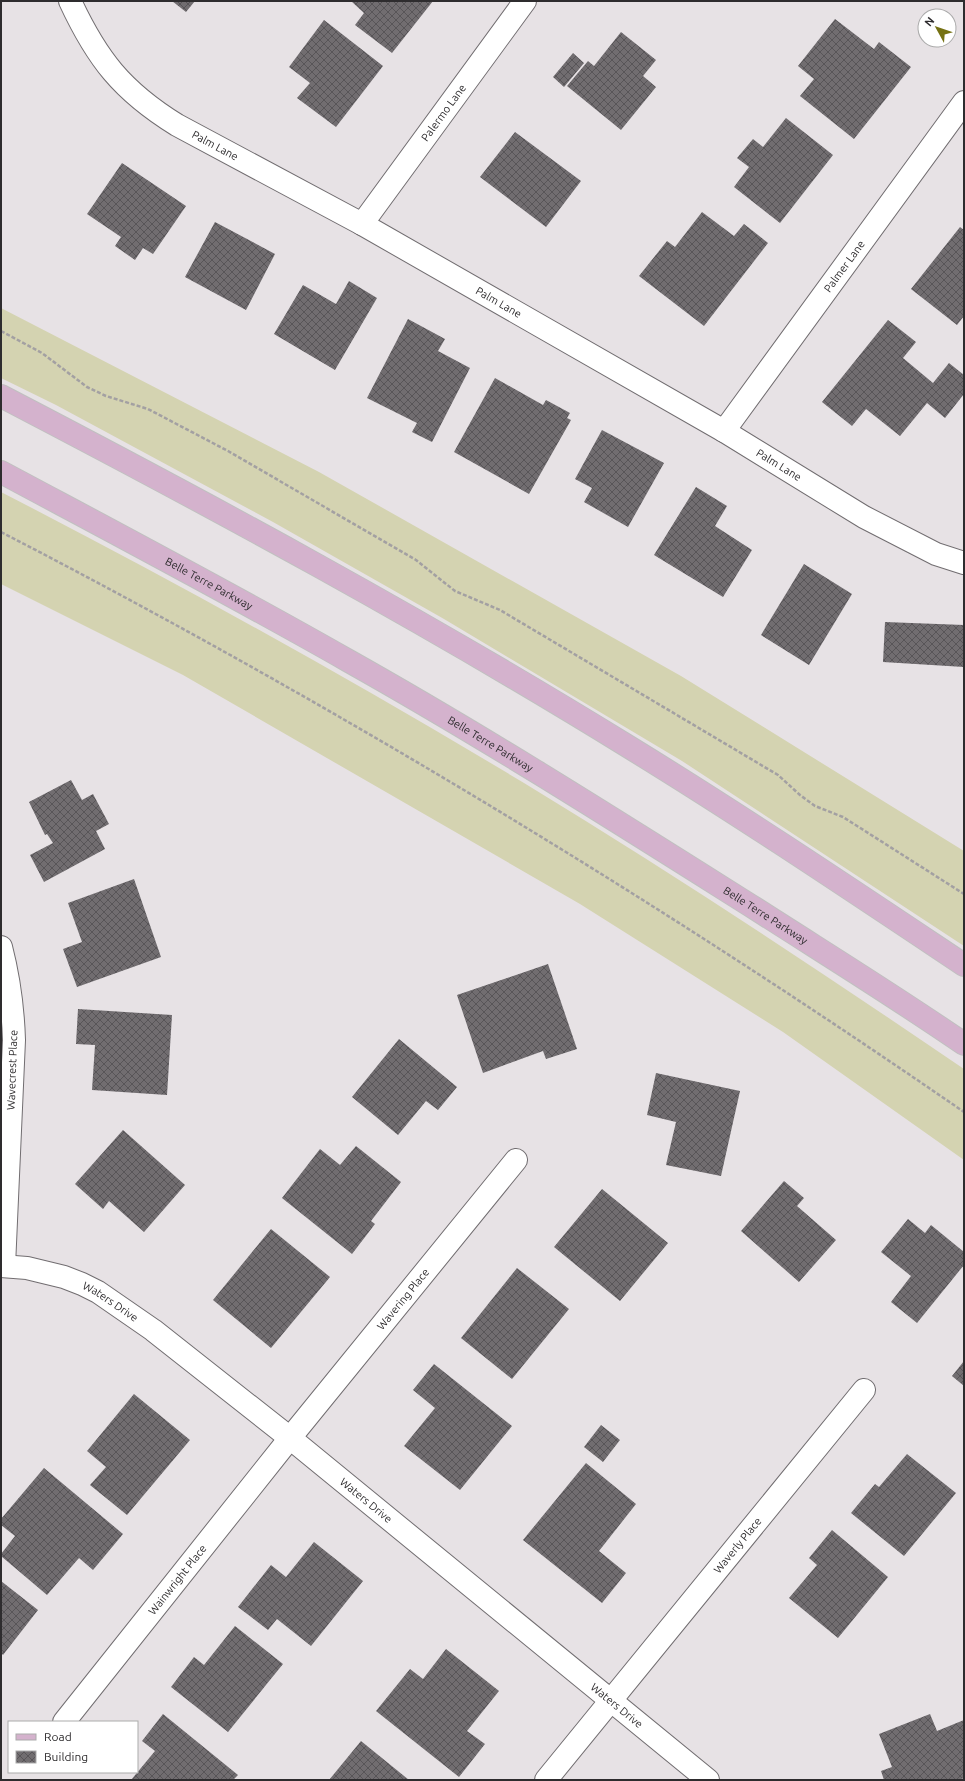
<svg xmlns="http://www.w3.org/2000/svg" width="965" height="1781" font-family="Ubuntu,sans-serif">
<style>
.grass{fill:#d4d3b1}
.building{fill:url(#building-cross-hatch)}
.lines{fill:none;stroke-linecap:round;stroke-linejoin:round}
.minor-casing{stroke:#716d70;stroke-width:24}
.major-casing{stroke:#c0c0c0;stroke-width:24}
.path{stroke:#a3a0a2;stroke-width:2.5;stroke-dasharray:4 2;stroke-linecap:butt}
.minor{stroke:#fff;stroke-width:22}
.major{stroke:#d4b2cd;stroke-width:22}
.labels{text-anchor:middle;stroke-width:4;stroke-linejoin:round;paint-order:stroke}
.street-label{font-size:11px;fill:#2e2c2e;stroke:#fff}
</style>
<defs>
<pattern id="building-cross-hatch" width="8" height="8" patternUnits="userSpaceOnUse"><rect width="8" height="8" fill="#716d70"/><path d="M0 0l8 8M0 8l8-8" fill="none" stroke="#585558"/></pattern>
</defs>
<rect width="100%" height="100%" fill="#e7e2e5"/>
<path class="grass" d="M1,308l318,164 362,204 283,175v95l-282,-185 -238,-142 -171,-97 -217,-117 -55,-27z
M1,492c177,91 352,188 523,291 150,91 296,188 440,286v91l-181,-128 -203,-128 -397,-229 -182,-91z"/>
<path class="building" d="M172,1h23l-9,11z
M351,1h82l-41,52 -37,-28 9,-12z
M835,19l39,30 5,-7 32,25 -57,72 -54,-43 14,-17 -16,-13z
M324,20l59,46 -47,61 -39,-29 13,-15 -21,-16z
M621,32l35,28 -13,16 13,11 -35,43 -54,-44 21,-25 6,5z
M573,53l11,10 -20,24 -11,-10z
M786,118l47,37 -53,68 -46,-36 15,-20 -12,-9 16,-19 10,8z
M515,132l66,49 -35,46 -66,-50z
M122,163l64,43 -33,48 -10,-6 -8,12 -20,-14 6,-9 -34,-23z
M702,212l32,24 10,-12 24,19 -64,83 -65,-50 28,-35 8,6z
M215,222l60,32 -29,56 -61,-33z
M960,227l4,3v86l-7,9 -46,-36z
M349,281l28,17 -42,72 -61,-36 29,-49 33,19z
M408,319l37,20 -7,12 32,17 -38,74 -20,-10 5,-9 -50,-25z
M888,320l28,22 -13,16 30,25 16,-20 15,12v19l-19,24 -18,-15 -27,33 -34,-27 -14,17 -30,-24z
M495,378l48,27 3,-5 24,13 -3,5 4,2 -42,74 -75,-42z
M602,430l62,33 -36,64 -44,-25 8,-14 -17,-9z
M696,487l31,19 -12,20 37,24 -29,47 -69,-42z
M804,564l48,30 -43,71 -48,-30z
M885,622l79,3v42l-81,-5z
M71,780l11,20 11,-6 16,30 -13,7 9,18 -61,33 -14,-27 23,-12 -6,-9 -2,1 -16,-33z
M134,879l27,78 -84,30 -14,-38 19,-7 -14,-39z
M548,964l29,85 -31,10 -3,-8 -60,22 -26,-78z
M78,1009l94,6 -5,80 -75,-5 3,-45 -19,-1z
M399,1039l58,48 -19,23 -12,-9 -28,34 -46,-38z
M656,1073l84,18 -19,85 -55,-11 10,-43 -29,-7z
M123,1130l62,55 -41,47 -35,-31 -6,8 -28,-25z
M356,1146l45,36 -30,39 4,3 -23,30 -70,-56 38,-49 20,16z
M784,1181l20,17 -7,8 39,34 -37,42 -58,-51z
M602,1189l66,54 -48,58 -66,-54z
M908,1219l17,14 6,-8 33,27v13l-47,58 -26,-21 20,-26 -30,-24z
M271,1229l59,48 -59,71 -58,-48z
M517,1268l52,41 -57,70 -51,-41z
M964,1361v25l-12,-10z
M434,1364l78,62 -52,64 -56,-44 31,-38 -22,-18z
M134,1394l56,46 -63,75 -37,-30 16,-18 -19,-16z
M601,1425l19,15 -17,22 -19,-15z
M907,1454l49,39 -52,63 -53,-43 24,-29 4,3z
M586,1463l50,41 -37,47 27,22 -24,30 -79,-63z
M44,1468l79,66 -30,36 -14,-12 -32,37 -46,-39v-2l14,-18 -14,-11v-6z
M832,1530l56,47 -50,61 -49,-40 28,-33 -8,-7z
M314,1542l49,39 -52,65 -34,-27 -9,11 -30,-23 33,-42 15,12z
M1,1581l37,29 -35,45 -2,-2z
M235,1626l48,38 -55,68 -57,-45 23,-30 10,8z
M446,1649l53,42 -32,40 18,13 -26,33 -83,-66 34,-42 13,10z
M163,1714l75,61 -5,5h-102l24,-29 -13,-10z
M930,1714l7,17 27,-11v58l-5,2h-75l-3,-9 11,-4 -13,-33z
M361,1741l48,39h-80z"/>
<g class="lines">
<g class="minor-casing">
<g id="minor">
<path id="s1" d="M70,1c27,58 52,90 107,124l185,99 362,207 140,86 72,37 28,9"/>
<path id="s2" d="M362,224l163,-223"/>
<path id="s3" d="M724,431l240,-329"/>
<path d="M1,947c8,31 12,61 13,93l-10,226"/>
<path id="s4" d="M1,1266l26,2 37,9 18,7 16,8 55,38 137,108 418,342"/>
<path id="s5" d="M64,1722l226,-284 226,-278"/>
<path id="s6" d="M546,1780l318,-390"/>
</g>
</g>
<g class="major-casing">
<g id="major">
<path d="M1,396c213,111 424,225 628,351 114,70 224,144 335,218"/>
<path id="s7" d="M1,472c116,62 232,123 346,188 139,78 274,164 409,249 70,45 140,88 208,135"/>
</g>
</g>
<path class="path" d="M1,331l41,22 45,34 19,9 42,13 80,42 188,109 39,31 45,19 278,165 22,20 15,11 28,11 121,77
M1,532c333,172 654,367 963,580"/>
<use href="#minor" class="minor"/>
<use href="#major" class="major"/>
</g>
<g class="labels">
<g class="street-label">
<text dy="4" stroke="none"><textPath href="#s2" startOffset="138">Palermo Lane</textPath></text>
<text dy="4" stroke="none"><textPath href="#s1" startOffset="210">Palm Lane</textPath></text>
<text dy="4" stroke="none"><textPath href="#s3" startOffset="204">Palmer Lane</textPath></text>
<text dy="4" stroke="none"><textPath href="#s1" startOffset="534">Palm Lane</textPath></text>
<text dy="4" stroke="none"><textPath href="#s1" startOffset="858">Palm Lane</textPath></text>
<text dy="4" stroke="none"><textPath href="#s7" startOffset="236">Belle Terre Parkway</textPath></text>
<text dy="4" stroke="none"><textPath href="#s7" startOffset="560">Belle Terre Parkway</textPath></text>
<text dy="4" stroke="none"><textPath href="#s7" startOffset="884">Belle Terre Parkway</textPath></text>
<text transform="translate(12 1070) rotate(-88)" y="4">Wavecrest Place</text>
<text dy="4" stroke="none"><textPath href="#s5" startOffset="542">Wavering Place</textPath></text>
<text dy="4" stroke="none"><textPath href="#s4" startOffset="117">Waters Drive</textPath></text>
<text dy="4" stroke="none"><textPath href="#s4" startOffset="441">Waters Drive</textPath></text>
<text dy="4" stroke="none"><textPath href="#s6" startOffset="303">Waverly Place</textPath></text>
<text dy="4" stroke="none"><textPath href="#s5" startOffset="182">Wainwright Place</textPath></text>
<text dy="4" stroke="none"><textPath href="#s4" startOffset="765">Waters Drive</textPath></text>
</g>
</g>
<rect width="965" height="1781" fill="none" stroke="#2e2c2e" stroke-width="4"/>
<rect x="8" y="1721" width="130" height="52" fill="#ffffff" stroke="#ababab"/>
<rect x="16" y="1734" width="20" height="6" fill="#d4b2cd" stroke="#ababab"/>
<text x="44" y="1741" font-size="12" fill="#2e2c2e">Road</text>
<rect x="16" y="1751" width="20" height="12" fill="url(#building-cross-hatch)" stroke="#ababab"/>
<text x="44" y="1761" font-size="12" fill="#2e2c2e">Building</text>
<g transform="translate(937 28) rotate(310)"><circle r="19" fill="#ffffff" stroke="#ababab"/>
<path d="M0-3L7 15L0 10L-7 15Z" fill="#757113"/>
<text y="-6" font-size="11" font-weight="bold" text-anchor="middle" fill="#2e2c2e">N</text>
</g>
</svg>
